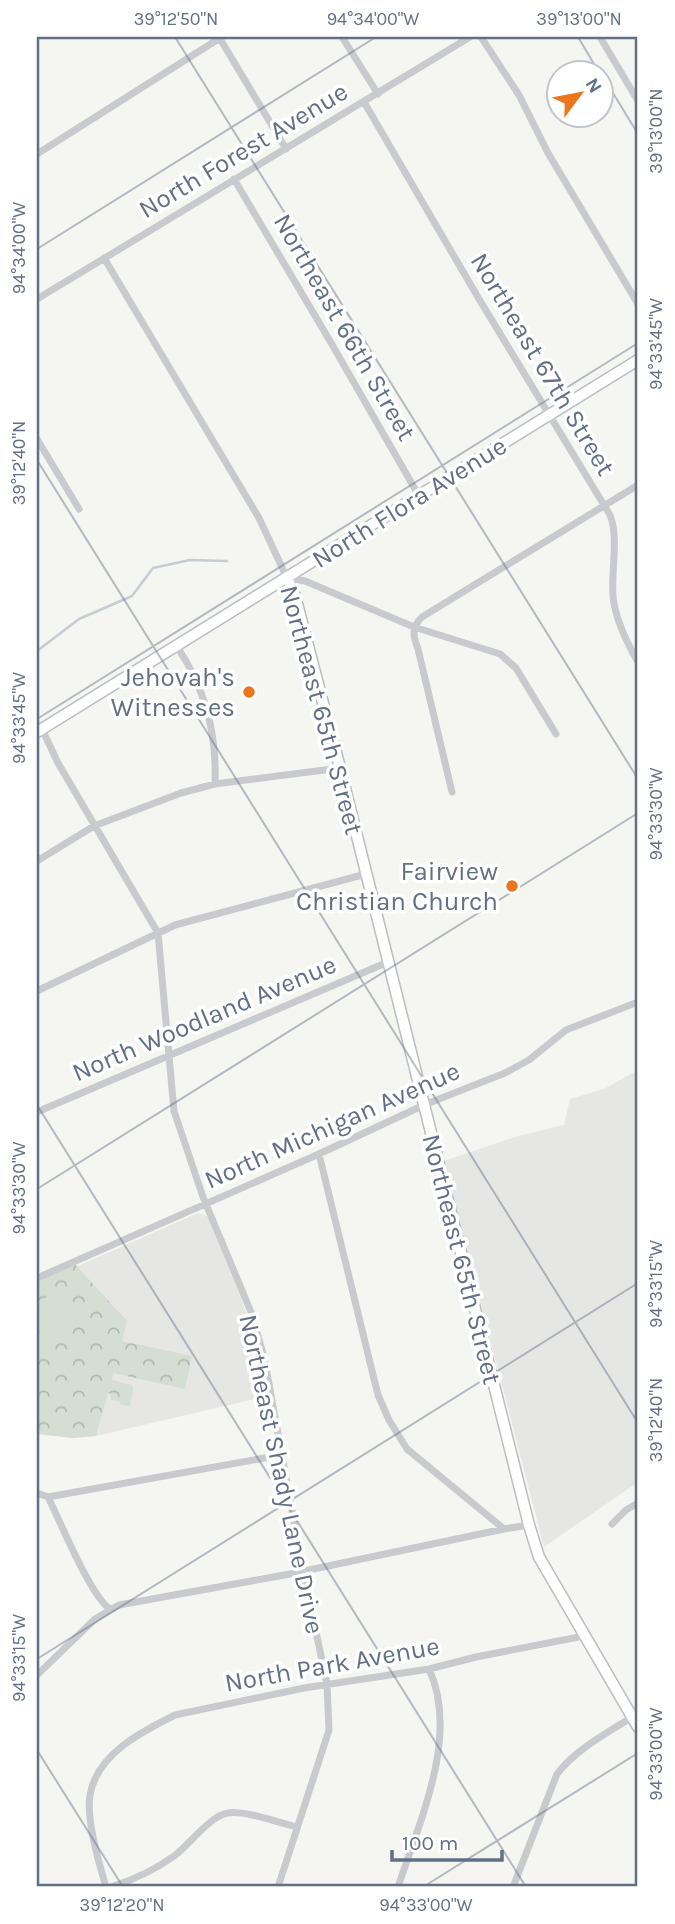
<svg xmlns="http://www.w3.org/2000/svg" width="675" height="1924" font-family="Karla,sans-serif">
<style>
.built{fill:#e6e7e5}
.forest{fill:url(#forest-crowns)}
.pitch{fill:#d5ded3}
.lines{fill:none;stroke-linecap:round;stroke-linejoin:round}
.stream{stroke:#c5ccd3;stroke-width:2.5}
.secondary-casing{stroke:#babdc2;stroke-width:13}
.street{stroke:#c8cace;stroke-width:7}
.secondary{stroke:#fff;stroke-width:10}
.ticks{fill:none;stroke:#636f85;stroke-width:2;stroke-opacity:0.45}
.poi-dot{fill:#ec761c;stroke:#fff;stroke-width:2.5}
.labels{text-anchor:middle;stroke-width:7;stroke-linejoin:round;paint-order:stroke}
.street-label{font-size:26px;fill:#636f85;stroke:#fff}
.poi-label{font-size:26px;fill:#636f85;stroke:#fff;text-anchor:end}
.neatline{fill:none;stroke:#636f85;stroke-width:2.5}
.ticks-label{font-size:18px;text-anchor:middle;fill:#636f85}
</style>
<defs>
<pattern id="forest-crowns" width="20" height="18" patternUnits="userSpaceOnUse" patternTransform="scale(1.75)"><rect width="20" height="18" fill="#d5ded3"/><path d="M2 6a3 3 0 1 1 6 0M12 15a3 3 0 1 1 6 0" fill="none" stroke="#b0b8b1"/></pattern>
</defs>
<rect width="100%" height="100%" fill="#f5f6f2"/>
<path class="built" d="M638,1070v412l-94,65 -100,-386 74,-25 46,-11 6,-26 34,-10z
M198,1213l9,3 32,77 10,27 19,76 -172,40 -24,2 -35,-84v-70z"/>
<path class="forest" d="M74,1263l53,58 -5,20 70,15 -7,33 -72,-16 -1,7 20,5 1,5 -3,16 -9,-1 -2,-4 -8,-1v-6l-3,-1 -12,43 -24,2 -35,-4v-158z"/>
<path class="pitch" d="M60,1290l8,10 4,22 -13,15 -11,6 -11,-14v-27z"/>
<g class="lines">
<path class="stream" d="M37,651l42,-32 53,-23 21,-28 37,-8 37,1"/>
<g class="secondary-casing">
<path id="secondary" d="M287,578l8,18 45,172 189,757 10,32 99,170
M37,732l601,-372"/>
</g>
<path class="street" d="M219,37l67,112
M342,37l36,57
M481,37l38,58 29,58 90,151
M600,37l38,64
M364,102l115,197 131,216c9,22 1,56 3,81 2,22 14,47 25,66
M37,154l183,-116
M234,179l96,162 89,155
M104,258l155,260 28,60 18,3 109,46 86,27 16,14 40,66
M37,299l433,-262
M37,439l42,70
M176,645c29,43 41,87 39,139
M42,729l16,34 100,170 16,178 29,86 48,115 13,45 39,214 24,113 2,46 -51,157
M452,792l-34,-143c-5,-13 -7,-21 4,-32l216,-132
M37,861l57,-35 87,-33 34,-9 125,-16
M37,991l138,-66 191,-51
M37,1112l351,-150
M319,1154l59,241 11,25 18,29 97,80 25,-4
M37,1278l282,-124 105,-49 81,-32 24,-13 37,-30 72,-28
M37,1493l11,4 233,-42
M48,1497c12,24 43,100 62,112
M612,1524l14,-14 12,-7
M37,1675l58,-56 24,-14 171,-31 214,-45
M106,1887c-7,-24 -20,-67 -16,-92 7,-41 51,-63 85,-80l129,-27 125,-19 47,-12 108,-21
M111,1887c22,-7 44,-17 63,-31 15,-11 37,-41 54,-43 16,-3 52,10 69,14
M398,1887c21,-64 62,-152 31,-218
M513,1887l44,-113c19,-25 49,-40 75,-57"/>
<use href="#secondary" class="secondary"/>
</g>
<path class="ticks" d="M175,37l463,742M578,37l22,37M602,75l36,59M37,249l339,-212M37,460l601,963M37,719l601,-376M37,1105l489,782M37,1189l601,-376M37,1659l601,-376M37,1750l86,137M423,1887l215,-134"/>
<g class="poi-dot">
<circle cx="249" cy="692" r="7"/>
<circle cx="512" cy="886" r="7"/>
</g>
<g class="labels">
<g class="street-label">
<text transform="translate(243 150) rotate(-31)" y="9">North Forest Avenue</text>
<text transform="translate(345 327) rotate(60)" y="9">Northeast 66th Street</text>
<text transform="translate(543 364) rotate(59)" y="9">Northeast 67th Street</text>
<text transform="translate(409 502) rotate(-32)" y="9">North Flora Avenue</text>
<text transform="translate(322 710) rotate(75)" y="9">Northeast 65th Street</text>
<text transform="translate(204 1018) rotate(-23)" y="9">North Woodland Avenue</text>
<text transform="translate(332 1125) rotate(-24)" y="9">North Michigan Avenue</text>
<text transform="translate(462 1259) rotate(76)" y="9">Northeast 65th Street</text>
<text transform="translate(282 1474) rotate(78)" y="9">Northeast Shady Lane Drive</text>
<text transform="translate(332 1664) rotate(-10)" y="9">North Park Avenue</text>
</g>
<g class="poi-label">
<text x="235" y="686">Jehovah's<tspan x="235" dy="30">Witnesses</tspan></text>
<text x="498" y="880">Fairview<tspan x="498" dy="30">Christian Church</tspan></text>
</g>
</g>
<rect width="675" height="1924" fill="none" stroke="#ffffff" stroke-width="77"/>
<g transform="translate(580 94) rotate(58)"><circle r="33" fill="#ffffff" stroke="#c1c5ce" stroke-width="2"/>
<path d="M0-5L12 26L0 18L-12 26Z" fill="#ec761c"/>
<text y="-10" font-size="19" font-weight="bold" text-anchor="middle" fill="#636f85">N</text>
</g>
<path d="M392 1850v10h110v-10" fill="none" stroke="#636f85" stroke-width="3.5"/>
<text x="402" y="1850" font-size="21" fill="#636f85" stroke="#ffffff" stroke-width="5" paint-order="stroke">100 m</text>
<rect x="38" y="38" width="598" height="1847" class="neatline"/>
<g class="ticks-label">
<text x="176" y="25">39°12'50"N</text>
<text x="373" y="25">94°34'00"W</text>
<text x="579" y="25">39°13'00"N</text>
<text transform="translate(656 131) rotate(-90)" y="6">39°13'00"N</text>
<text transform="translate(19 248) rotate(-90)" y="6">94°34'00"W</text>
<text transform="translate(656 344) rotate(-90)" y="6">94°33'45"W</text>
<text transform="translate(19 463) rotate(-90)" y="6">39°12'40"N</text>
<text transform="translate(19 718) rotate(-90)" y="6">94°33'45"W</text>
<text transform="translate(656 814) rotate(-90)" y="6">94°33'30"W</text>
<text transform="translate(19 1188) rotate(-90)" y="6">94°33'30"W</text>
<text transform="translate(656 1284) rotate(-90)" y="6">94°33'15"W</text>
<text transform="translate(656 1420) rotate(-90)" y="6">39°12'40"N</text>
<text transform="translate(19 1658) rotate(-90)" y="6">94°33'15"W</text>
<text transform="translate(656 1754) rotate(-90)" y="6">94°33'00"W</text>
<text x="122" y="1911">39°12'20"N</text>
<text x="426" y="1911">94°33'00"W</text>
</g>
</svg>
